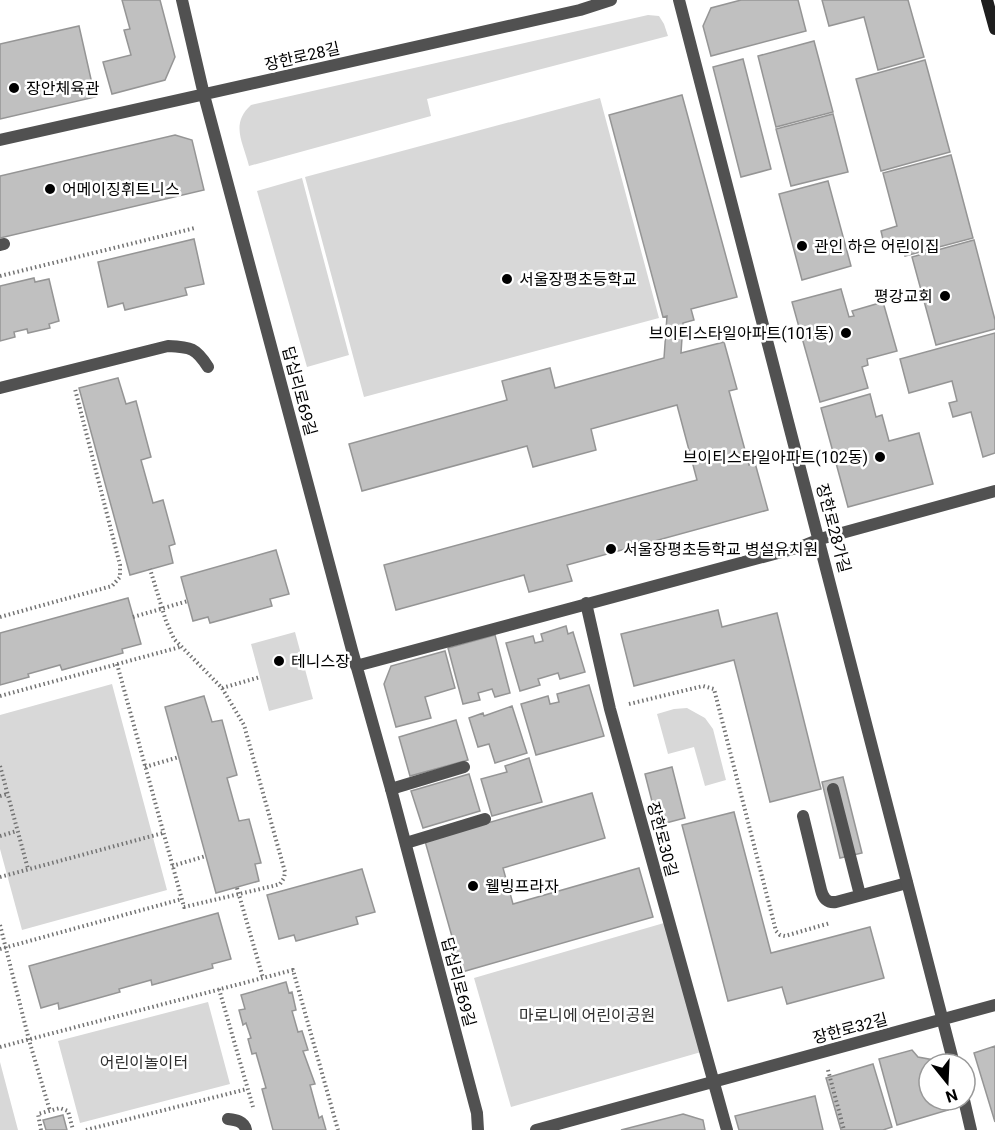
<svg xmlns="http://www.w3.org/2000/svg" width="995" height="1130" font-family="Roboto,'Noto Sans KR',sans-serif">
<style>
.green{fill:#d8d8d8}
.building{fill:#c0c0c0;stroke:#959595;stroke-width:1.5}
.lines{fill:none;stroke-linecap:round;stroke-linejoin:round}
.path{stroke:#737373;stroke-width:4;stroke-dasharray:1.5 3;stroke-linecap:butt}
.lane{stroke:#515151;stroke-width:12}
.street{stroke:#515151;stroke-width:12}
.secondary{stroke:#1e1e1e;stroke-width:12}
.poi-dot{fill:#000;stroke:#fff;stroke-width:2}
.labels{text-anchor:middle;stroke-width:5;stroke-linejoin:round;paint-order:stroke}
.street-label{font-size:16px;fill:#000;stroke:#fff}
.poi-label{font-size:16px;fill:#000;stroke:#fff;text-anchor:start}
.park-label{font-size:16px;fill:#2f2f2f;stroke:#fff}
</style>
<rect width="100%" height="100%" fill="#fff"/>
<path class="green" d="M648,15l11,1 5,8 4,12 -241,63 4,17 -182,50c-6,-24 -19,-42 2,-61z
M600,98l59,220 -295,79 -59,-220z
M302,178l47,177 -42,12 -50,-176z
M295,632l18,67 -44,12 -18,-67z
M112,684l55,206 -145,40 -22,-81v-134z
M687,708l18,10 8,11 13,51 -21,6 -11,-39 -26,7 -11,-40 17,-5z
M664,923l37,129 -190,55 -37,-129z
M208,1002l22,82 -150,39 -22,-82z
M0,1062l18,68h-18z"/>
<path class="building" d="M122,0h38l15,57 -10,23 -53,14 -9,-32 28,-7 -7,-25 6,-1z
M741,0h57l8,31 -95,25 -8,-30 8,-18z
M822,0h86l16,57 -46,13 -14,-53 -35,9z
M79,26l16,71 -95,22v-75z
M814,41l19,71 -57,15 -18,-71z
M743,59l28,110 -30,8 -28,-110z
M925,60l25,92 -69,19 -25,-92z
M682,95l55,202 -46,12 3,11 -11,3 -2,30 43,-11 13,47 -8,2 20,74 6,-2 13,47 -201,55 5,16 -43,11 -5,-17 -128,35 -12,-45 313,-85 -20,-75 -86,24 5,21 -63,17 -6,-21 -165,45 -13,-47 158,-44 -5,-19 48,-13 5,20 109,-30 3,-42 -4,1 -54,-202z
M833,114l15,58 -57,14 -15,-57z
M175,135l17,5 12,50 -204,48v-62z
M951,155l22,83 -68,18 -3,-12 -17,4 -4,-17 16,-5 -14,-53z
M828,181l23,85 -49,14 -23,-86z
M194,239l10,45 -19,4 2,7 -62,15 -2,-7 -15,4 -10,-45z
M974,240l21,80v9l-59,16 -24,-88z
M34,278l1,4 14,-3 10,42 -10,3 1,4 -22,5 -1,-4 -13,3 1,5 -15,4v-55z
M841,289l8,28 5,-1 -2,-5 31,-9 14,49 -30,8 1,6 -6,2 6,21 -48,14 -28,-100z
M995,333v120l-12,4 -12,-45 -18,5 -4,-14 8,-2 -5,-20 -43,12 -9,-34z
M118,378l8,26 10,-3 15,56 -10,3 12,43 10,-3 12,44 -6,2 4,17 -43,12 -51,-187z
M870,394l6,23 6,-2 7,26 30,-8 14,51 -85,23 -27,-99z
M276,550l13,44 -19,5 2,7 -62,17 -2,-6 -15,4 -12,-44z
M128,598l13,46 -19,5 1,4 -61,17 -2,-5 -32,9 1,3 -29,8v-52z
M718,610l4,17 55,-14 44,176 -51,13 -36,-142 -100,26 -13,-52z
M566,626l2,8 5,-2 12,40 -25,7 -2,-6 -20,6 2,6 -20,6 -14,-48 27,-7 2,7 8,-2 -2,-7z
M495,635l15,58 -15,4 -3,-8 -14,4 2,7 -17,4 -15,-56z
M445,651l10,37 -30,9 6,21 -35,9 -12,-43 7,-18z
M589,685l15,51 -68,19 -15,-51 27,-8 2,8 9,-2 -2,-8z
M204,696l8,26 10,-2 15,55 -10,3 12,43 10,-2 12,44 -6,1 4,17 -43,12 -51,-186z
M512,706l15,47 -32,10 -6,-19 -11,3 -9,-29 14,-5 1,3z
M456,720l12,40 -58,16 -11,-39z
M529,758l13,44 -50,14 -11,-37 26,-7 -2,-6z
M672,767l13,51 -27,7 -13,-51z
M469,774l11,37 -57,17 -12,-37z
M843,777l19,76 -22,5 -18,-76z
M592,793l13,45 -102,30 10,36 126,-36 14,49 -191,55 -37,-131z
M734,812l37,141 99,-26 14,51 -97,26 -5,-17 -54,14 -46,-176z
M362,869l13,43 -19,5 2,7 -62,17 -2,-6 -15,4 -12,-44z
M218,913l13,46 -19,5 1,4 -61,17 -1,-5 -32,9 1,3 -61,17 -1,-6 -17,5 -12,-42z
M286,982l3,11 3,-1 4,18 -4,1 6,21 4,-1 6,19 -5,1 12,33 -5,1 9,33 3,-2 4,14h-53l-11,-41 4,-1 -10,-35 -4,1 -4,-15 3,-1 -5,-15 -3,2 -4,-15 6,-1 -4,-14z
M995,1046v76l-21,-69z
M912,1050l6,7 16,3 1,4h-6v36h16l3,10 -51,15 -18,-66z
M873,1064l19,63 -9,3h-42l-15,-52z
M815,1096l8,34h-84l-4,-14z
M683,1114l20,6 2,10h-84z
M63,1115l4,15h-21l-3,-10z"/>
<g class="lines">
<path class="path" d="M0,276l195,-48
M0,617l112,-31 8,-9v-12l-45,-176
M133,617l55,-16
M117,664l67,243 89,-21 7,-2 4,-6 1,-6 -41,-147 -22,-37 -48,-49 -8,-18 -16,-52
M222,688l38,-11
M0,696l180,-49
M629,704l74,-18 11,3 62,242 4,4 5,1 45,-13
M0,766l28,103
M145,767l34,-10
M0,796l7,-2
M0,836l17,-5
M172,866l34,-10
M0,877l163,-44
M237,888l26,90
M0,925l29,115 21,71
M0,949l182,-50
M219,989l34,118
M0,1047l293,-77 45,160
M828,1070l16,60
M41,1130l-3,-16 22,-6 8,3 5,19
M86,1130l161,-41"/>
<path class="lane" d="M0,245l4,-1
M391,789l73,-22
M833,789l27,106
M803,816l18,74c2,8 6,13 15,12l71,-19
M406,843l79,-24"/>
<path class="street" d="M182,0l22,95 148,555 39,139 86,324 1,17
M679,0l275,1064
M0,140l580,-130 31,-10
M0,388l168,-42c23,1 28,2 40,21
M586,603l24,106 117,421
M356,666l444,-119 20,-8 175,-48
M964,1100l7,30
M228,1119c8,1 16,2 18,11
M536,1130l459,-125"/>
<path class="secondary" d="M987,0l8,29"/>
</g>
<g class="poi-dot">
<circle cx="14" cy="88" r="6"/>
<circle cx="50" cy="189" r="6"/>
<circle cx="802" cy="246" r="6"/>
<circle cx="507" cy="279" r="6"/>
<circle cx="945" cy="296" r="6"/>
<circle cx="846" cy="333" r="6"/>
<circle cx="880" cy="457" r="6"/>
<circle cx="611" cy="549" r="6"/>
<circle cx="279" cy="661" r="6"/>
<circle cx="473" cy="886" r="6"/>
</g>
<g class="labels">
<g class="street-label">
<text transform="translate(302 56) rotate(-13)" y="6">장한로28길</text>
<text transform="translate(300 391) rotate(75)" y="6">답십리로69길</text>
<text transform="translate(834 528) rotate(75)" y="6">장한로28가길</text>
<text transform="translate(663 839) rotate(75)" y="6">장한로30길</text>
<text transform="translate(459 982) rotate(75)" y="6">답십리로69길</text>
<text transform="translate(850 1028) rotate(-15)" y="6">장한로32길</text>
</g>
<g class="poi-label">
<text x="26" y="94">장안체육관</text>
<text x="62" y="195">어메이징휘트니스</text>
<text x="814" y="252">관인 하은 어린이집</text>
<text x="519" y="285">서울장평초등학교</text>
<text x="933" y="302" text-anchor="end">평강교회</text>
<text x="834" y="339" text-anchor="end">브이티스타일아파트(101동)</text>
<text x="868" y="463" text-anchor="end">브이티스타일아파트(102동)</text>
<text x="623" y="555">서울장평초등학교 병설유치원</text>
<text x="291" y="667">테니스장</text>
<text x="485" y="892">웰빙프라자</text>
</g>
<g class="park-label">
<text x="587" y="1021">마로니에 어린이공원</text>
<text x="144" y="1068">어린이놀이터</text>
</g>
</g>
<g transform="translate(947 1082) rotate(162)"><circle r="28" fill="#ffffff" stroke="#999999" stroke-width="1.5"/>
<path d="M0-4.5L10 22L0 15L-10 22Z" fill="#000000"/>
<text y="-9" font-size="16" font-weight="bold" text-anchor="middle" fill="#000000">N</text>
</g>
</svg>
